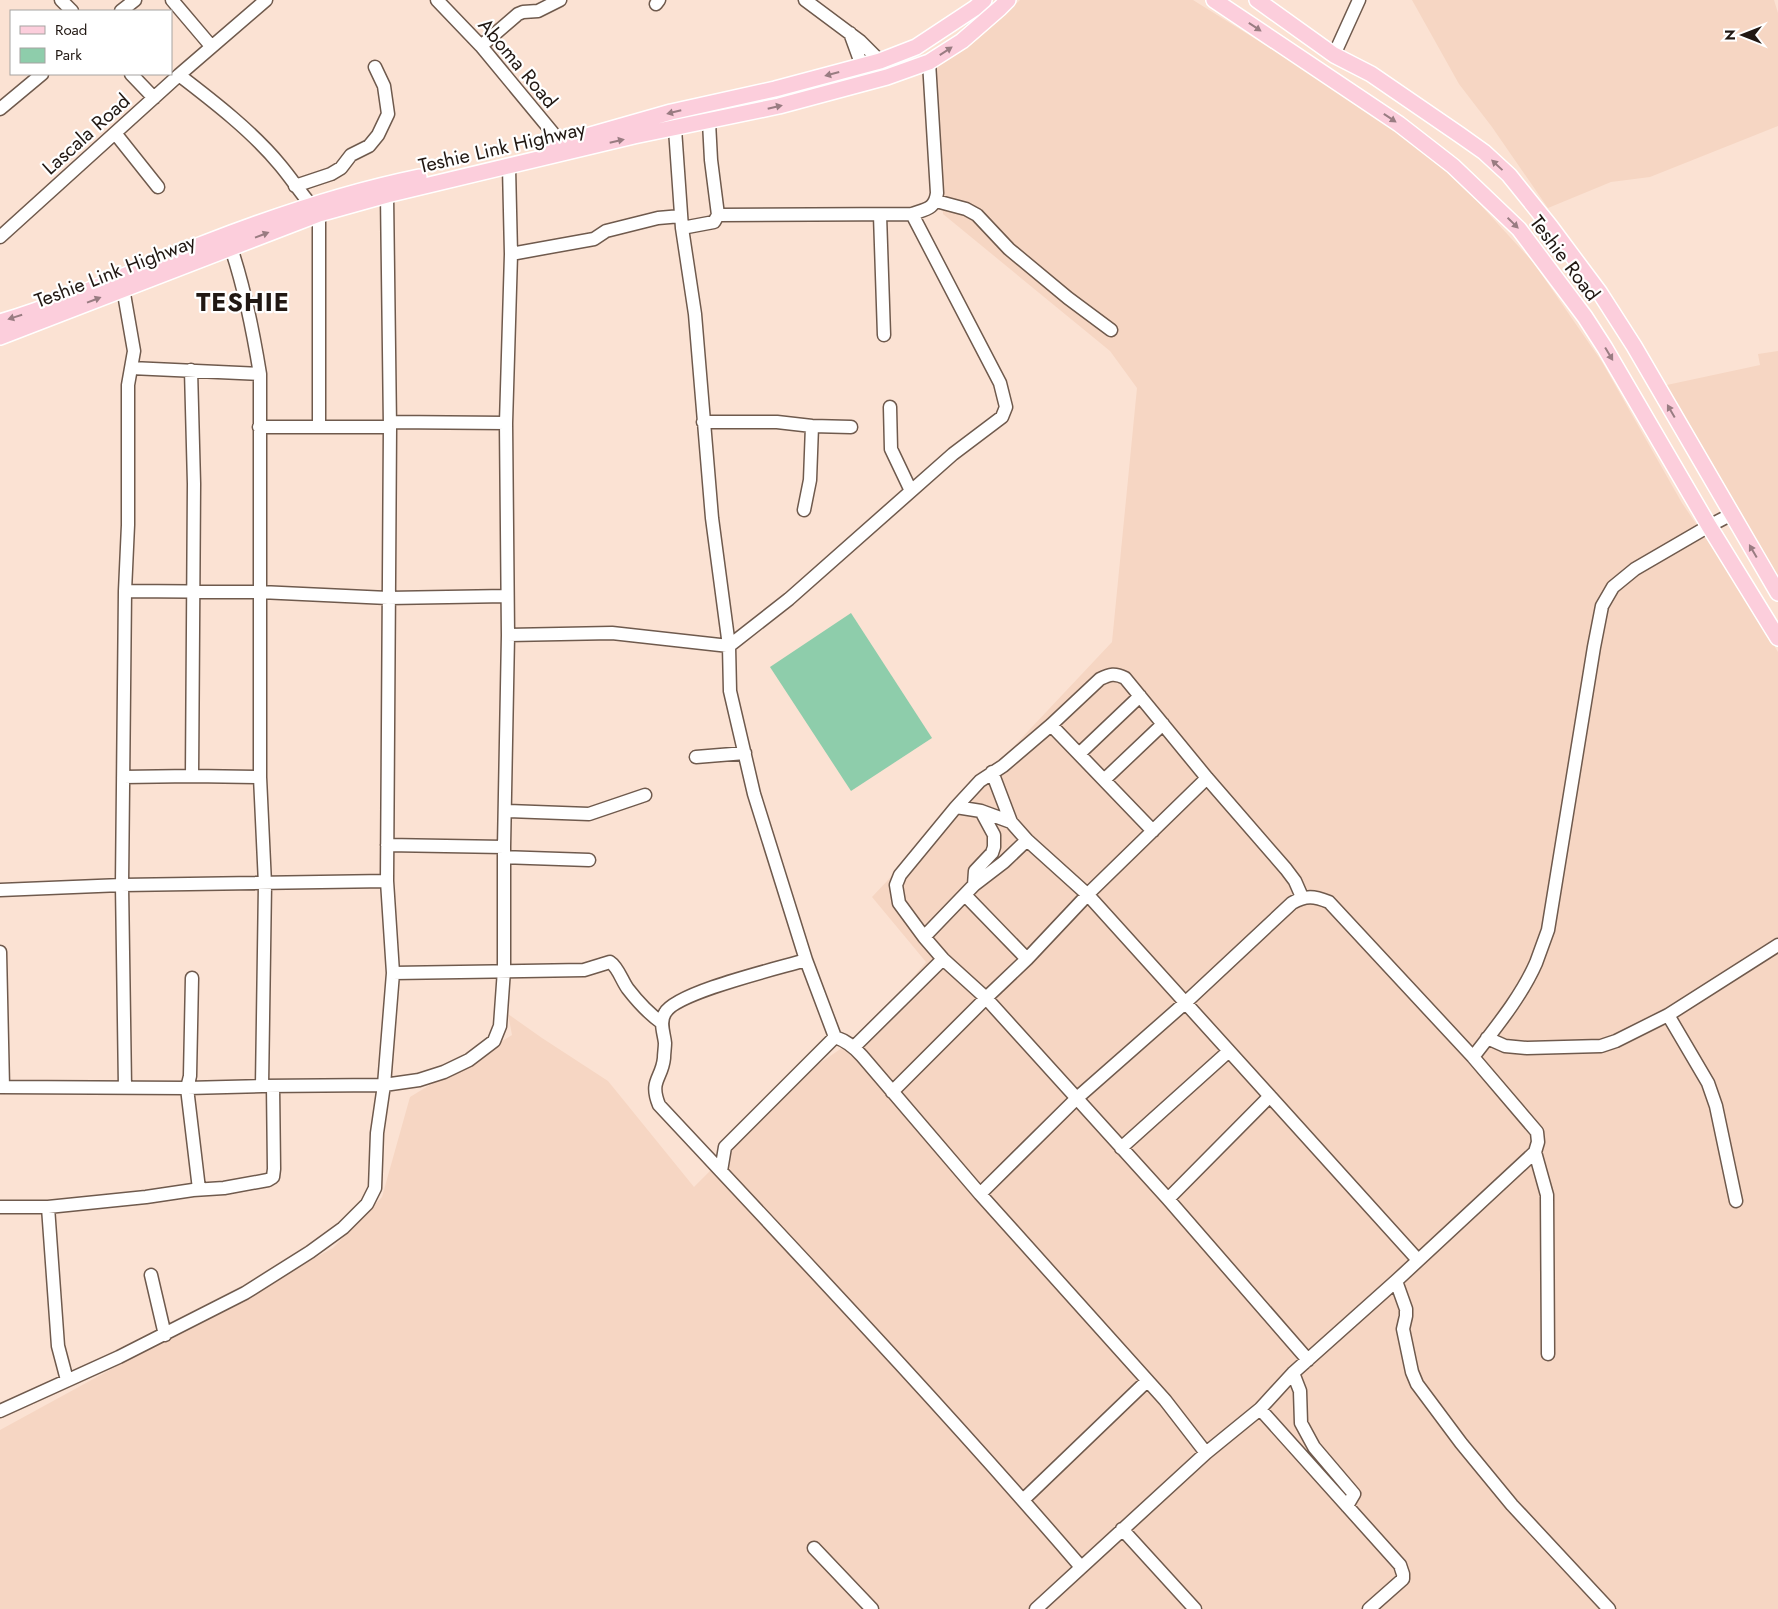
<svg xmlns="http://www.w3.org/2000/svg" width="1778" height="1609" font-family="Jost,sans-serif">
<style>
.built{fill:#f6d6c3}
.green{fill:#8ecdab}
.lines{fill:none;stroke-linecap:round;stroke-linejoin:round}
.minor-casing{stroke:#6f5a4d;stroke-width:15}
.major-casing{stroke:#fff;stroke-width:18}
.minor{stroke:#fff;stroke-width:12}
.major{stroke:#fccedc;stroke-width:15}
.oneway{fill:#997c82}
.labels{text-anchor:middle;stroke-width:4.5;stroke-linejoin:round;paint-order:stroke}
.street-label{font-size:20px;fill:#211813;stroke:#fff}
.district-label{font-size:25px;font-weight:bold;letter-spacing:1px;fill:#211813;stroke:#fff}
</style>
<rect width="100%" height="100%" fill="#fbe2d3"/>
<path class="built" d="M1020,0h173l178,111 61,47 44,42 57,62 69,100 80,141 60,89 36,60v957h-1778v-179l333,-182 49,-51 28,-100 102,-62 -4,-21 34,24 66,43 86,106 117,-118 59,-40 56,-67 -54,-65 240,-255 25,-254 -27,-37 -167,-137 -7,-148 42,-27z
M1412,0h362l4,13v113l-128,51 -39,5 -63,26 -56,-81 -33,-43z
M1778,351v228l-116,-193 98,-21 -2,-11z"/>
<path class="green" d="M851,613l81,125 -81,53 -81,-124z"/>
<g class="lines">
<g class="minor-casing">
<path id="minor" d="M61,0l11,11
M172,0l39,46
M437,0l44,46 86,104
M805,0l55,41 20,20
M656,4l3,-4
M121,11l14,-11
M850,33l12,33
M481,46l37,-32 5,-2 15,-1 22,-11
M1334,55l25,-55
M131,74l23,24
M179,75c34,26 74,57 101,90 11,13 20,27 31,40
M0,109l42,-35
M675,129l7,99 13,86 17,204 17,128 1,45 24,103 52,166 29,77c12,4 19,10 27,19l118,138 185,206 41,53
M115,133l43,54
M295,186l36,-12 10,-6 10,-13 18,-9 9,-11 10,-21 -4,-28 -9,-19
M936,201l30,8 11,6 32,34 59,49 43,32
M319,214v212
M718,215l194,-1c14,-5 23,-5 25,-21l-8,-131
M880,215l4,120
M682,228l32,-6 4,-7 -7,-55 -2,-38
M0,237l179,-162 87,-75
M231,248c14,41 22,83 29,126v403l5,107 -3,202
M511,254l83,-15 12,-8 52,-13 23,-2
M123,288l11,63 -6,34v140l-3,66 -3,294 3,202
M131,368l129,6
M191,370l3,114 -2,292
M890,407l1,42 20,42
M390,422l116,1
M703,422h74l35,4 39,1
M259,427h131
M804,510l6,-30 2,-54
M125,591l135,1 128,6 119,-2
M508,635l104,-2 117,13 60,-47 164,-145 49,-37 4,-10 -6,-24 -88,-169
M1051,725l102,106
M1079,754l61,-58
M696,757l49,-4
M992,772l19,50
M123,777l69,-1 68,1
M1104,780l59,-56
M956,807l25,4 30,11 16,18 61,55 330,365
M505,811l84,3 56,-19
M387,845l117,2
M504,857l85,3
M974,885l1,-14 17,-18 2,-6v-12l-13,-24
M0,890l122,-5 265,-4
M965,895l62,64
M1302,897l-7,-16 -9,-12 -79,-91 -82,-100c-10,-5 -15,-4 -25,1l-49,46 -48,41 -23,15 -24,26 -56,68 -4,10 3,18 25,34 19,22 43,39 182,201 140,161
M924,937l50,-52 30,-23 23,-22
M0,952l3,135
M806,960c-26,8 -130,32 -141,53 -6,9 -1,20 0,30 0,5 -1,10 -1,15 -2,21 -15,22 -5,47 142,152 286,304 422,462
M393,973l191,-3 26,-8c8,5 12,19 18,27 10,13 20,24 34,34
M192,978l-2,98 -3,12 12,101
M1668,1015l40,68 8,23 20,95
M1487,1038l18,8 22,2 74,-2 15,-5 52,-26 110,-70
M854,1047l89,-88
M1473,1057c23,-30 48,-60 63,-94 4,-11 8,-22 12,-33l46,-283 8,-41 11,-19 22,-18 74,-43 23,-12
M0,1087l187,1 75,-2 122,-1 35,-5 25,-8 25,-12 25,-19 6,-15 4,-56v-123l4,-212 -2,-212 5,-169 -2,-87
M892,1092l94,-94 41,-39 65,-69 115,-112
M1121,1148l108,-97
M1535,1152l12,43 1,159
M721,1171l4,-24 110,-110
M980,1194l97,-96 108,-95 107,-100c14,-8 22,-7 37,-1l144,155 64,75 1,10 -3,10 -139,129 -103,92 -33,36 -54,44 -170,156
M1168,1199l102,-103
M0,1207h48l98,-10 47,-7 31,-2 44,-8 5,-3 1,-8 -1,-83
M48,1207l10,139 9,34
M151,1275l14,60
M1396,1281l10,28v7l-3,13 9,43 5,12 44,59 51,62 97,104
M1293,1373l7,18 1,32 13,24 40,47 -7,12
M1260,1409l140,156 3,9v5l-34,30
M0,1411l119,-54 126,-64 65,-41 33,-24 24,-24 8,-16 2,-55 7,-48 9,-112 -6,-92 3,-454 -3,-232
M1023,1500l124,-119
M1122,1529l73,80
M814,1548l58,61"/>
</g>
<g class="major-casing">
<path id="major" d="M1214,0l185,124 54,42 66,63 66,88 20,31 104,178 69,112
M1257,0l77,55 37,19 89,61 24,17 25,23 41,51 50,67 34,53 144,247
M548,147l123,-35 104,-23 105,-28 36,-14 59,-39 9,-8
M0,322c70,-21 137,-53 205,-79 69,-27 141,-51 214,-66
M0,337l319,-123 68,-19 247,-59 145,-30 108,-29 42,-15 33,-21 38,-33 8,-8"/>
</g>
<use href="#minor" class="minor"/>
<use href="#major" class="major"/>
</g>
<defs><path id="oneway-solid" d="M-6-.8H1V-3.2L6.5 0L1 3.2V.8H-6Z" transform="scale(1.25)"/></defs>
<g class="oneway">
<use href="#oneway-solid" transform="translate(1255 27) rotate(34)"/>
<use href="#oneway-solid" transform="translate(946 51) rotate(-33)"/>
<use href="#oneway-solid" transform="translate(832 74) rotate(165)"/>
<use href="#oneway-solid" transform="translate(775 107) rotate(-13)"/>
<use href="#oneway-solid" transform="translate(674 112) rotate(166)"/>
<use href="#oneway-solid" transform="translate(1390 118) rotate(34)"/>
<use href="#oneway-solid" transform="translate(617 141) rotate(-13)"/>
<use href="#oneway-solid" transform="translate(1497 165) rotate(-137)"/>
<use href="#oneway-solid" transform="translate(1513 223) rotate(44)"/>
<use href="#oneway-solid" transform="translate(262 235) rotate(-21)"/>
<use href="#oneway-solid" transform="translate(94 300) rotate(-21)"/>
<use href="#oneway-solid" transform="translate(15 317) rotate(163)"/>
<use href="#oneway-solid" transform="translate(1609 354) rotate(59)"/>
<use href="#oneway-solid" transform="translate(1671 411) rotate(-120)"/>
<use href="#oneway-solid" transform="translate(1753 551) rotate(-120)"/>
</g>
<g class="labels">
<g class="street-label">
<text transform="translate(518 63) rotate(50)" y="7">Aboma Road</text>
<text transform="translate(86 134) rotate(-42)" y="7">Lascala Road</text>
<text transform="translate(502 147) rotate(-13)" y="7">Teshie Link Highway</text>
<text transform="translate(1565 258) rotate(53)" y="7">Teshie Road</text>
<text transform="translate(115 271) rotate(-21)" y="7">Teshie Link Highway</text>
</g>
<g class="district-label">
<text x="243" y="311">TESHIE</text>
</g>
</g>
<rect x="10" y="10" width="162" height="65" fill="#ffffff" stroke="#a6a3a1"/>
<rect x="20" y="26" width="25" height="8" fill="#fccedc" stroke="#a6a3a1"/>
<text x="55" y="35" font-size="15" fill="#211813">Road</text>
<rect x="20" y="48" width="25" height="15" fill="#8ecdab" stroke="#a6a3a1"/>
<text x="55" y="60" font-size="15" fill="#211813">Park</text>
<g transform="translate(1743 35) rotate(270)" stroke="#ffffff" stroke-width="4" paint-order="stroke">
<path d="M0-4L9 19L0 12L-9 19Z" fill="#211813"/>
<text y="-8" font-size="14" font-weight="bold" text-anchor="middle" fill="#211813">N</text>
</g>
</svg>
